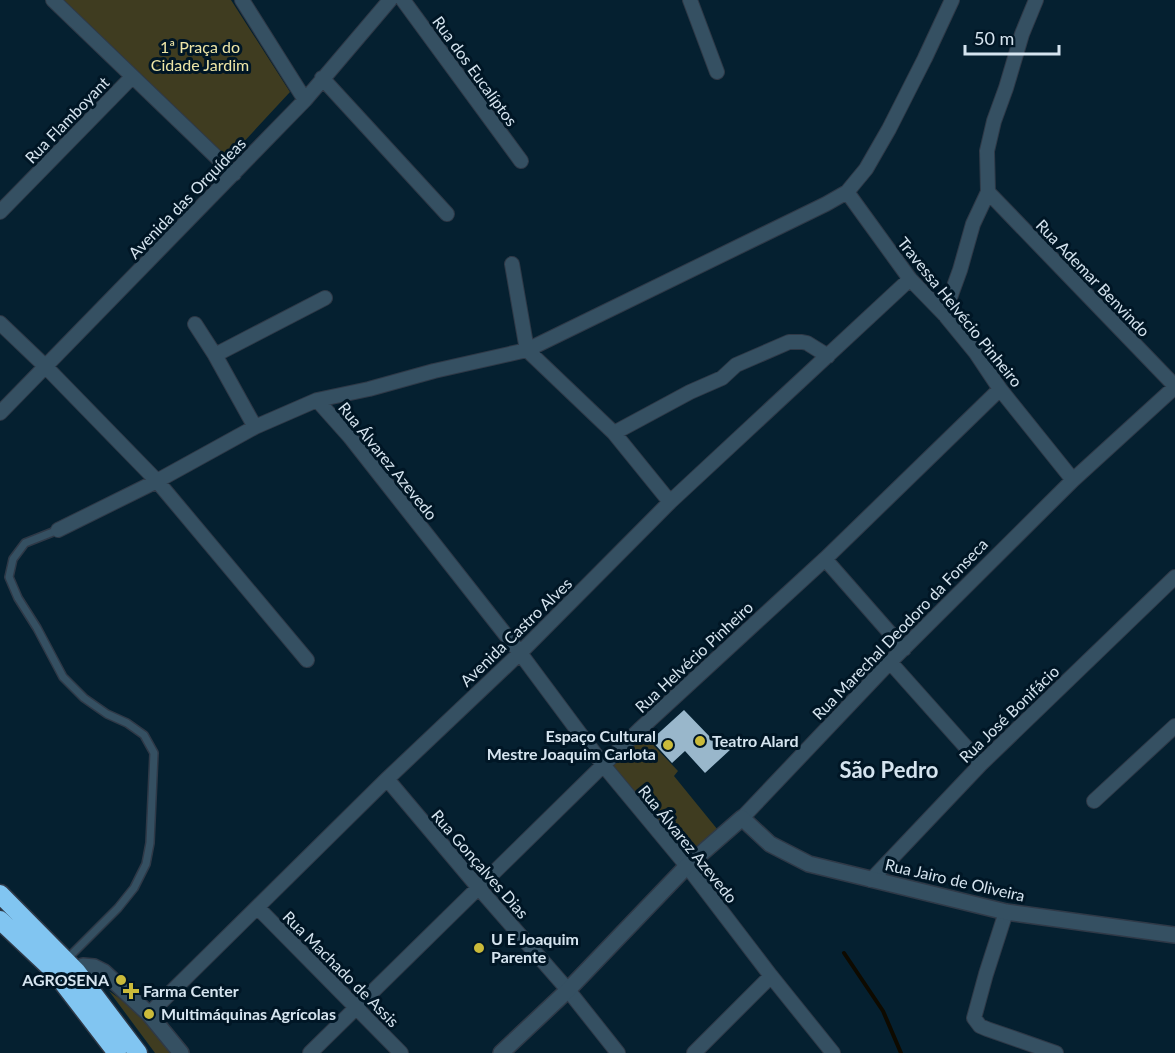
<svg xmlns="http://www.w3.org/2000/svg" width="1175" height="1053" font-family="Lato,sans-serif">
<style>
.green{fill:#3f3c20}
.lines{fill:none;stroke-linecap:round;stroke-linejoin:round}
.stream{stroke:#0e0a00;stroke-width:4}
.building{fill:#99b7cb}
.lane-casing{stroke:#2f3947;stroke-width:10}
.street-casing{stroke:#2f3947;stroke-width:16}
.secondary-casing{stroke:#2f3947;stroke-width:18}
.highway-casing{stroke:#2f3947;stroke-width:21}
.lane{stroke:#355062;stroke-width:7}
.street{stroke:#355062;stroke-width:14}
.secondary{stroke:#355062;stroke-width:15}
.highway{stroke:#81c5f1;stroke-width:18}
.poi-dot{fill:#caba3a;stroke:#001625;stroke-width:2}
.labels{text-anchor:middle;stroke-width:6;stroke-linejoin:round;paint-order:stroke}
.park-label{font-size:16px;fill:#ede5a6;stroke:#001625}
.street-label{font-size:16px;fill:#d5e4ef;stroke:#001625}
.poi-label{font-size:16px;font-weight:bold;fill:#d5e4ef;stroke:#001625;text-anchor:start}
.district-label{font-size:22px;font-weight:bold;fill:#d5e4ef;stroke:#001625}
</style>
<rect width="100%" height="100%" fill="#052030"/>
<path class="green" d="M62,0h169l59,92 -63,68z
M639,730l39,41 -4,5 48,59 -35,31 -83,-100z
M109,991c27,18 43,37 62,62h-16z"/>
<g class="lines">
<path class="stream" d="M844,953l39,58 18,42"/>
</g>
<path class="building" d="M684,710l28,29 5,-5 14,15 -26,24 -20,-22 -13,12 -21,-23z"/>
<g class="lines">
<g class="lane-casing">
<path id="lane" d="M58,530l-33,13 -12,16 -4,18 9,21 19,30 26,49 21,21 23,16 20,9 17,12 10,18 -4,90 -4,21 -12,24 -16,20 -52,52"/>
</g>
<g class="street-casing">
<path id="street" d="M53,0l181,174
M242,0l63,100
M403,0l118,161
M690,0l27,72
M322,78l125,136
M847,192l63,87 34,35 32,39 24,36 73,91
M988,192l187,194
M0,212l132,-135
M512,264l15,86 87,83 56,69
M944,314l16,-44 13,-46 15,-32 -1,-41 7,-30 12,-33 16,-54 14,-34
M0,323l46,44 111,114 150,179
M195,324l20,31 40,72
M215,355l110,-57
M317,400l33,37 170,216 84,113 83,100 84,110 62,77
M0,413l305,-313 85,-100
M614,433l76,-41 32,-14 14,-13 53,-23h13l5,1 21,13
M58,530l99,-49 98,-54 62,-27 52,-11 65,-18 93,-21 299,-146 21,-12 19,-23 23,-40 36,-71 27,-58
M825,559l79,90
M890,662l91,102
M387,779l91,108 90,103 50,63
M1094,801l81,-75
M742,818l148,-156 183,-182 102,-93
M871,880l110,-116 194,-187
M258,908l143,145
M1006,912l-20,62 -12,44 6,8 7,3 69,24
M149,1014l238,-235 133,-126 150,-151 240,-223
M310,1053l329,-323 186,-171 175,-170
M694,1053l77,-77"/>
</g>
<g class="secondary-casing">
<path id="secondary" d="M69,977l14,-11 11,1 10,5 45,42 32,39
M501,1053l67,-63 119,-124 55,-48 28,26 39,20 197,48 169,23"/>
</g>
<g class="highway-casing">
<path id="highway" d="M0,894l76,77 62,82
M0,920l54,51 63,82"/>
</g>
<use href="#lane" class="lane"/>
<use href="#street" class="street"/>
<use href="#secondary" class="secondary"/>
<use href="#highway" class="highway"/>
</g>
<g class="poi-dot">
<circle cx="700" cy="741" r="6"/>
<circle cx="668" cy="745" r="6"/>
<circle cx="479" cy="948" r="6"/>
<circle cx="121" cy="980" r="6"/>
<path d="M128 982h6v6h6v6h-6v6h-6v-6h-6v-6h6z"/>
<circle cx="149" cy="1014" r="6"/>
</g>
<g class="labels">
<g class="park-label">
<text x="200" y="53">1ª Praça do<tspan x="200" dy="18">Cidade Jardim</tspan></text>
</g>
<g class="street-label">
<text transform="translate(475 71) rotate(54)" y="6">Rua dos Eucalíptos</text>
<text transform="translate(67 120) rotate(-46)" y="6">Rua Flamboyant</text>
<text transform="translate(187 198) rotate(-46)" y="6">Avenida das Orquídeas</text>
<text transform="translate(1093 278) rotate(46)" y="6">Rua Ademar Benvindo</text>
<text transform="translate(960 312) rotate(51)" y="6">Travessa Helvécio Pinheiro</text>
<text transform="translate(388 461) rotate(51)" y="6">Rua Álvarez Azevedo</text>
<text transform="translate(900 629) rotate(-46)" y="6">Rua Marechal Deodoro da Fonseca</text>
<text transform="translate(516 632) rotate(-44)" y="6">Avenida Castro Alves</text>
<text transform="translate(694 657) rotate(-43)" y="6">Rua Helvécio Pinheiro</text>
<text transform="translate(1009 714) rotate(-44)" y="6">Rua José Bonifácio</text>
<text transform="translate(688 844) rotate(51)" y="6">Rua Álvarez Azevedo</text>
<text transform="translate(480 864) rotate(49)" y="6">Rua Gonçalves Dias</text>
<text transform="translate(955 880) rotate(13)" y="6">Rua Jairo de Oliveira</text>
<text transform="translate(341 969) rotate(45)" y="6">Rua Machado de Assis</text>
</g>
<g class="poi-label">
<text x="656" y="742" text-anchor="end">Espaço Cultural<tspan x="656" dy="18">Mestre Joaquim Carlota</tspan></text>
<text x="712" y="747">Teatro Alard</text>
<text x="491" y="945">U E Joaquim<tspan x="491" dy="18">Parente</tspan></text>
<text x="109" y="986" text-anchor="end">AGROSENA</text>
<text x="143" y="997">Farma Center</text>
<text x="161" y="1020">Multimáquinas Agrícolas</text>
</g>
<g class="district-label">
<text x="889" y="778">São Pedro</text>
</g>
</g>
<path d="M965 45v9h94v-9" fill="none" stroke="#d5e4ef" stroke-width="3"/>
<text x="974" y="45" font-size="18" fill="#d5e4ef" stroke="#001625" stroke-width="4.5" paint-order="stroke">50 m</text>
</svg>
